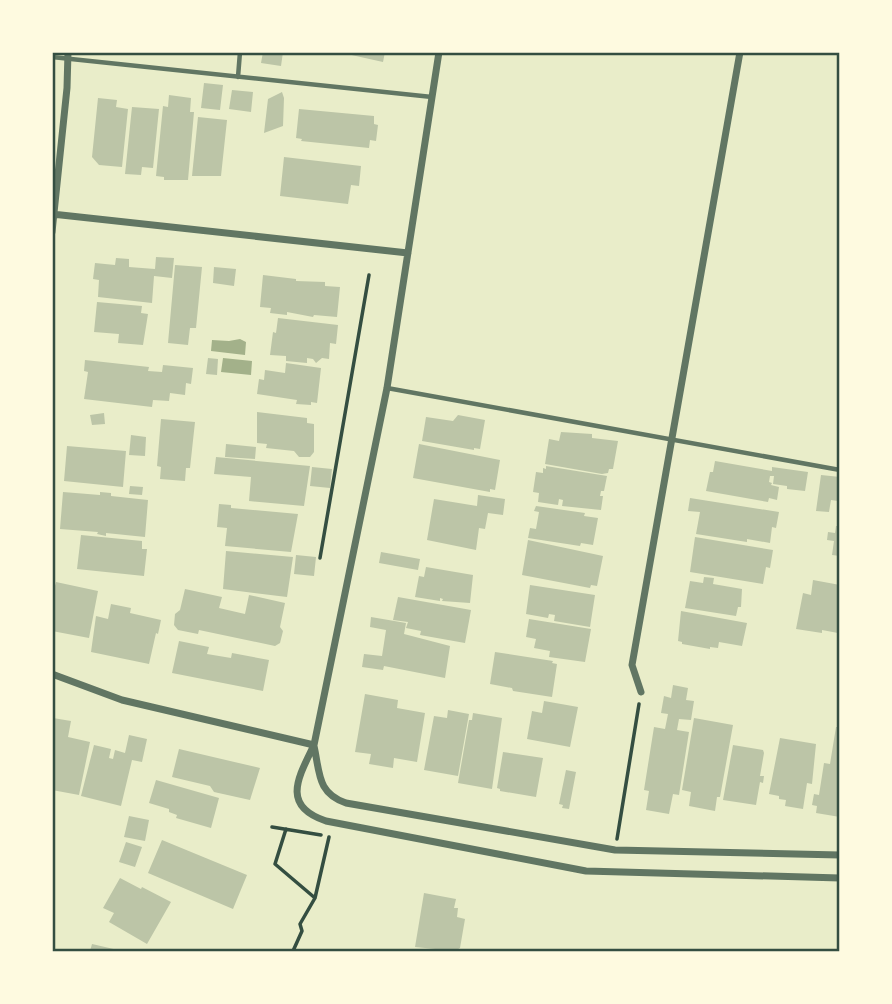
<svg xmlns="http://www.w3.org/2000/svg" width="892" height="1004" font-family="Arial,sans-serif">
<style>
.water{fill:#a3b18a}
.building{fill:#bcc5a7}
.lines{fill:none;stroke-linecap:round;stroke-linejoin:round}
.path{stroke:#344e41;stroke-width:3.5}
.service{stroke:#617663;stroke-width:4.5}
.minor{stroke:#617663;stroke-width:7}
.neatline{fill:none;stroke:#344e41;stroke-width:2.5}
</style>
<rect width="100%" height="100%" fill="#e9edc9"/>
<path class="water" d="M240,339l6,3 -1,13 -34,-4 1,-11 17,1z
M223,358l29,3 -1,14 -30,-3z"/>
<path class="building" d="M263,52h20l-2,14 -20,-3z
M338,52h47l-2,10z
M204,83l19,2 -3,25 -19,-2z
M232,90l21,2 -2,20 -22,-3z
M282,92l2,6 -1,28 -19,7 4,-34z
M169,95l22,3 -1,14h4l-6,68h-24v-3l-8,-1 7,-70 5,1z
M98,98l19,2 -1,7 12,2 -6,58 -23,-2 -7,-8z
M132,107l27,2 -6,59 -11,-1 -1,8 -16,-1z
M299,109l75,7v8l4,1 -2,16 -6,-1 -1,8 -68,-7 1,-2 -6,-1z
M198,117l29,3 -6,56h-29z
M284,157l77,9 -2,20 -8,-1 -3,19 -68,-8z
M156,257l18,1 -2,20 -18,-2 -2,27 -54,-6 1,-17 -6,-1 2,-16 20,2 1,-7 13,1v8l26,2z
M175,265l27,2 -6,61h-6l-2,17 -20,-2z
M214,267l22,2 -2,17 -21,-3z
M263,275l33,4v2l29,1v4l15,1 -3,30 -23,-2 -1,2 -26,-5v3l-17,-2 1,-5 -11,-1z
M97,302l45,4 -1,7 7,1 -5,31 -25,-2 1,-9 -25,-2z
M278,318l60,7 -2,19 -6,-1 -1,16 -7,-1 -6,5 -3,-4 -6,-1v5l-21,-2v-5l-16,-1 3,-23 3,1z
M208,358l10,1 -1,16 -11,-1z
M85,360l64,7 -1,4 14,1 1,-7 30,3 -2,16 -5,-1 -1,12 -15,-2 -1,8 -16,-1 -1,7 -68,-8 4,-27 -4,-1z
M286,363l35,5 -4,35 -6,-1v3l-15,-1 1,-4 -40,-6 2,-15 5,1 1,-10 20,3z
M257,412l50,6v5l7,1v28l-4,5h-11l-5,-6 -28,-3 1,-4 -10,-1z
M104,413l1,11 -13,1 -2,-10z
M458,415l27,5 -5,29 -6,-1v2l-52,-9 4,-24 27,4z
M161,419l34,3 -5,46h-4l-1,13 -25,-2 1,-12 -4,-1z
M561,432l31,2v4l26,3 -5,28h-4l-1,4 -6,1 -57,-10 4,-25 10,2z
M131,435l15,2 -1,19 -16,-1z
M226,444l30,3 -1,12 -30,-2z
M419,444l81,16 -5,30 -5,-1v3l-77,-14z
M67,446l59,5 -3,36 -59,-6z
M216,457l94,9 -6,40 -55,-5 2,-24 -37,-3z
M715,461l57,10v-4l36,5 -3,19 -18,-2v-3l-14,-2 1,-8h-4l-1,6 3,1 -1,2 8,2 -2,13 -8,-2 -1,4 -62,-11 4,-19h3z
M546,466l61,10 -3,15h-3l-1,5h3l-2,14 -39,-4 1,-6 -4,-1 -1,6 -20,-3 1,-9 -6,-1 3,-20 7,1v-5l3,1z
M312,467l20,2 -2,19 -20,-2z
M821,475l19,2 -2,24 -7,-1 -2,12 -13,-1z
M130,486l13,1 -1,8 -13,-1z
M63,492l37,3v-3l11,1v3l37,4 -3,37 -39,-4v3l-9,-2 1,-2 -38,-3z
M478,495l27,4 -2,16 -15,-2 -3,16 -6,-1 -3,22 -49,-10 7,-41 43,7z
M690,498l89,14 -3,16 -4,-1 -2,16 -23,-4v3l-51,-8 4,-22 -12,-1z
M219,504l12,1v3l67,6 -7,38 -66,-6 2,-18 -10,-1z
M536,506l49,7 -1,3 14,2 -5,27 -12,-2 -1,3 -52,-8 2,-10 6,1 3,-17 -5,-1z
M836,526h4v30l-8,-1 2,-14 -7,-1 1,-8 7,1z
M81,535l61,6v8h5l-3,27 -67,-7z
M695,537l78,13 -3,18 -4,-1 -3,17 -73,-12z
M528,540l75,16 -6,30 -6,-1 -1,3 -68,-13z
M226,551l67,6 -6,40 -64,-8z
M381,552l39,7 -2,11 -39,-7z
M296,555l20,2 -2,19 -20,-2z
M426,567l47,8 -3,28 -28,-2 1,-2 -3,-1v3l-25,-4 4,-21 5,1z
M704,577l10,1 -1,6 29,5 -1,18h-3l-2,9 -51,-8 5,-27 13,2z
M813,580l27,5 -2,48 -16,-3v3l-26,-4 7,-36 8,2z
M56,582l42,9 -9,47 -37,-7 3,-26 -3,-1v-7z
M530,585l65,10 -5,32 -36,-6 1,-6 -6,-1 -1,4 -22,-4z
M185,589l37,8 -3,11 26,6 4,-19 36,8 -5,24 3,4 -3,12 -5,3 -76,-16 -1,4 -20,-4 -4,-5 1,-11 5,-4z
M398,597l73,13 -6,33 -45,-8 1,-4 -15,-3 2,-6 -15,-2z
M111,604l20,4 -1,5 31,7 -3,14 -2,-1 -7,31 -58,-12 5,-36 12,3z
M681,611l66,12 -5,23 -23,-4 -1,6 -8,-1v2l-28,-5v-2l-4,-1z
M371,617l35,6 -2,11 46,12 -5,32 -61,-12 -1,4 -21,-3 2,-13 18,2 4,-26 -16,-3z
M529,619l62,10 -6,33 -36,-5 1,-6 -16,-3 2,-9 -10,-2z
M179,641l30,6 -2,7 24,4 1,-5 37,7 -6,31 -91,-18z
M495,652l58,9 -1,2 5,1 -5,33 -39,-6 -1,-3 -22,-4z
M673,685l15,3 -2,12 8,1 -3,19 -12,-1 -2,11 12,2 -10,63 -6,-1 -4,20 -23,-4 3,-19 -5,-1 10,-63 11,2 3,-15 -7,-1 3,-17 7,2z
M365,694l33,6 -1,8 28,5 -8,49 -23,-4 -1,10 -24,-4 2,-10 -16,-2z
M544,701l34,6 -8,40 -43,-8 5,-28 10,2z
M448,710l21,4 -11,62 -34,-6 10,-54 13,2z
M473,713l29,5 -10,71 -34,-6 11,-63h3z
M53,718l18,3 -3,16 22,5 -11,53 -27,-5z
M694,718l39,7 -13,72h-3l-2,14 -26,-5 2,-14 -9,-2z
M836,727h4v90l-24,-4 1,-7 -5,-1 2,-11 5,1 5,-32 6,1z
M129,735l18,4 -5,23 -10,-2 -11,46 -40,-10 13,-51 17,4 -2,9 4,1 2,-9 10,3z
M780,738l36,6 -4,40 -5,-1 -4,26 -18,-3 1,-6 -7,-1v-3l-10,-2z
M733,745l30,5 1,3 -4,23h4l-1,7 -3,-1 -4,23 -33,-5z
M179,749l81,19 -10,32 -36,-8 -4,-6 -38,-9z
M503,752l40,6 -7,39 -36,-6v-2l-3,-1z
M566,770l10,2 -7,37 -7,-1 1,-3 -4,-1z
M156,780l63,18 -8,30 -35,-10 1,-3 -8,-3v-3l-20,-6z
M129,816l20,4 -4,21 -21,-4z
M162,840l85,35 -14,34 -85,-36z
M126,842l16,5 -7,20 -16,-5z
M120,878l21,11 1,-2 29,15 -24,42 -38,-22 5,-9 -11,-5z
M424,893l32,6 -2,9h4l-1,9 8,2 -5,29 -5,3 -40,-4z
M92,944l26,6v1h-28z"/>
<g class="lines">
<path class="path" d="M320,558l49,-283
M272,827l49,8
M286,829l-11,35 40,34
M617,839l22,-135
M293,951l9,-20 -2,-7 15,-26 14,-61"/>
<path class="service" d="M52,57l380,40
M238,77l2,-25
M387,388l453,82"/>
<path class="minor" d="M439,52l-52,336 -73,357c-16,33 -33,61 12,76l260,50 254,7
M52,214l356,39
M52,232l15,-144 1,-36
M52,674l70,26 192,45
M641,692l-9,-27 108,-613
M314,746c6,27 3,47 32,57l269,47 225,5"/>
</g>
<rect width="892" height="1004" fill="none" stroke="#fefae0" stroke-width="108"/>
<rect x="54" y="54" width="784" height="896" class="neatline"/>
</svg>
